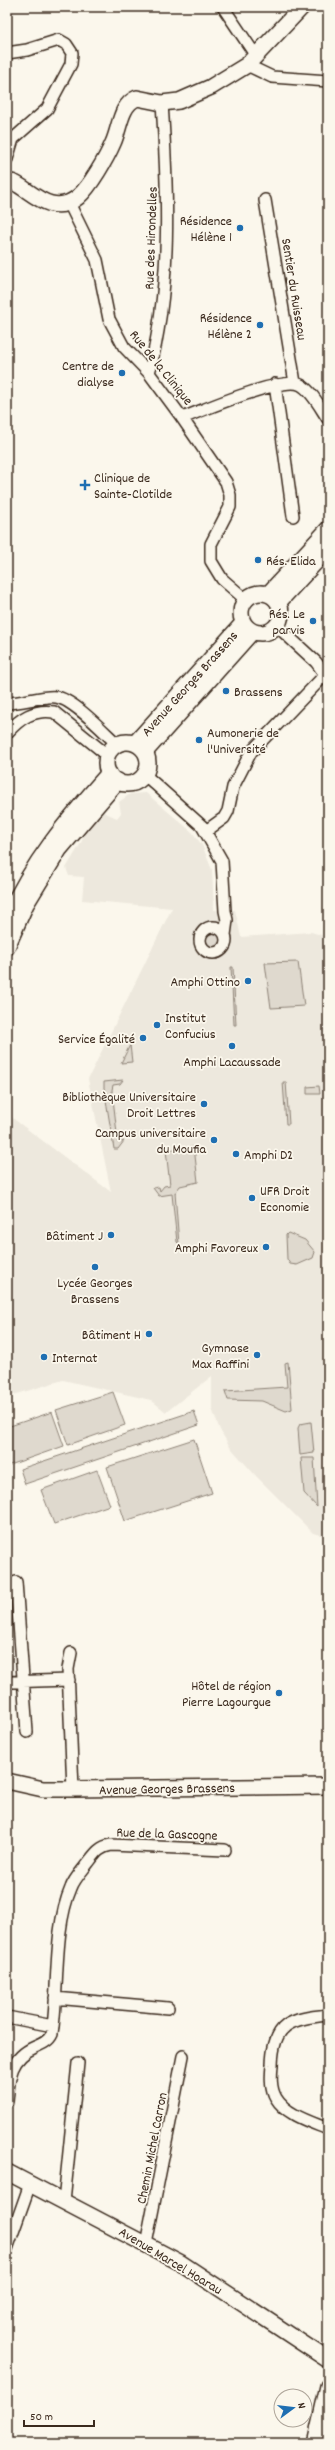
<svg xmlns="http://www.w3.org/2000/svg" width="335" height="2450" font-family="Dekko,sans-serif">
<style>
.built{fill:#ede8dd}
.green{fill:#dfd9ce;stroke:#8d8276}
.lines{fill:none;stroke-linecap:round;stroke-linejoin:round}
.street-casing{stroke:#3b2a1e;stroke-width:14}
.secondary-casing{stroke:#3b2a1e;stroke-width:18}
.street{stroke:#fbf7ec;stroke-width:11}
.secondary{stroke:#fbf7ec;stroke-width:15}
.poi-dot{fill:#1f6fb2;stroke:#fbf7ec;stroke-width:1.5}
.labels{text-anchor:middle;stroke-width:3.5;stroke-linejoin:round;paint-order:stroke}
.poi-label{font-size:14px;fill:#3b2a1e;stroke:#fbf7ec;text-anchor:end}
.street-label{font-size:14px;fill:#3b2a1e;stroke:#fbf7ec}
</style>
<rect width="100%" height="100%" fill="#fbf7ec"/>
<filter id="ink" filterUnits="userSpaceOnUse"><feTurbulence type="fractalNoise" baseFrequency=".025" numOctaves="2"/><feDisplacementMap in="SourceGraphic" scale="8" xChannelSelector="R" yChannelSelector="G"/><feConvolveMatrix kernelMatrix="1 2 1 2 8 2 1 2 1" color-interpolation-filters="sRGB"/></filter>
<g filter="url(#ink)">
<path class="built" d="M146,793l46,39 10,13 10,25 2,40h21l6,27 70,-5 17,5v600l-15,-4 -57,-57 -26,-29 -10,-17 -8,-21v-33l-46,36 -15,-12 -88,-20 -56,17v-283l104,78 -23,-113 84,-171 -90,-8 2,-23 -15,-1 -3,-8 15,-25 13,-35 23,10 4,-5 -2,-11 11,-8z"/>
<path class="green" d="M204 939a9 9 0 1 1 18 0a9 9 0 1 1-18 0Z
M298,962l6,44 -33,2 -6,-45z
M231,967h2l3,58h-2z
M130,1045l2,17 -11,1z
M123,1080l-3,4 -7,1 -1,5 6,52 6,-1 -6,8h-4l-10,-61v-6z
M283,1082h3l3,42h-3z
M319,1086l1,8h-13v-7z
M194,1147l4,35 -18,4 -5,7 4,51 -2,-2 -5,-48 -13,2 -6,-8 6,-1 1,4 4,-5 6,-1 -4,-35z
M288,1233l17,7 10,12 -2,6 -16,7 -7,-1 -3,-5 -1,-24z
M288,1362l4,47 -6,2 -24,-10 -34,-1 -3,-9 62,-4 -2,-24z
M113,1392l12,33 -57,20 -12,-35z
M194,1411l5,14 -174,59 -5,-15z
M52,1412l12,34 -57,20v-39z
M311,1422l3,31 -14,2 -2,-27 2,-4z
M194,1439l18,54 -87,28 -18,-54z
M301,1458h13l3,49 -13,-14z
M97,1470l13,35 -56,19 -13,-34z"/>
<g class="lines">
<g class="street-casing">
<path id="street" d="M223,7l33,49
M7,53l20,-3 32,-10 7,4 6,9 -1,11 -24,45 -34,30 -6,20
M247,65l25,12 56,4
M265,200l30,183
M69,203l28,57 12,59 15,28 25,26 31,42 46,67 4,13v12l-19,37v17l11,18 23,20
M149,373c23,-88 19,-180 13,-270
M275,384l18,132
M182,418c22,-8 101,-43 119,-33 11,6 20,24 27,34
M277,626l39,36 8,11
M7,703c16,0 37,-8 49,-6 17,2 48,35 61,47
M7,733c13,-15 27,-24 47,-21l53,43
M145,775l57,51 20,35 3,50 2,9 -2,15
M206,831l18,-13 4,-7 5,-24 18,-35 71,-74 2,-5
M200 940a13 13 0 1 1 26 0a13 13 0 1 1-26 0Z
M16,1582l11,150
M71,1653l-3,16 5,120
M7,1682l62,-2
M55,1998l113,10
M328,2015c-38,4 -55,8 -56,50 -1,11 -2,23 4,33 10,17 35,24 52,31
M7,2017l46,9
M7,2102c2,-25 3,-44 28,-55 7,-3 14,-6 17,-13 7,-44 1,-105 19,-146 3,-9 11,-17 17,-25 7,-9 11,-16 23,-18l114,5
M64,2201l14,-138
M146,2244l37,-188
M7,2249l23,-65"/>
</g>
<g class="secondary-casing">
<path id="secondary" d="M7,183c13,-8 40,40 71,14 12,-10 29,-40 35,-54 7,-15 7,-38 24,-45l25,5 17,-2 32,-14 36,-22 55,-58
M241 613a20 20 0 1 1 40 0a20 20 0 1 1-40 0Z
M268,594l60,-65
M278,603l50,-54
M106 763a21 21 0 1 1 42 0a21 21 0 1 1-42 0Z
M135,743l108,-120
M145,752l107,-120
M7,918c25,-56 61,-99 102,-145
M7,947l19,-43 33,-54 59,-69
M7,1781l36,8h30l255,-3
M7,2172l174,91 147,97
M315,2443l13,-57"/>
</g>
<use href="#street" class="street"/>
<use href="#secondary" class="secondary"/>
</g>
</g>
<g class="poi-dot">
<circle cx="240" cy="228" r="4"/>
<circle cx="260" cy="325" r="4"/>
<circle cx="122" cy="373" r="4"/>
<path d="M83 479h4v4h4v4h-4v4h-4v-4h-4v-4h4z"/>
<circle cx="258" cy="560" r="4"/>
<circle cx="313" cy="621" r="4"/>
<circle cx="226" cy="691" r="4"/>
<circle cx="199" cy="740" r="4"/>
<circle cx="248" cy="981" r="4"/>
<circle cx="157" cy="1025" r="4"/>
<circle cx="143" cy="1038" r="4"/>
<circle cx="232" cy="1046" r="4"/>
<circle cx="204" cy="1104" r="4"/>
<circle cx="214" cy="1140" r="4"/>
<circle cx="236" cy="1154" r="4"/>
<circle cx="252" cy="1198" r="4"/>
<circle cx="111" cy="1235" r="4"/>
<circle cx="266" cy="1247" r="4"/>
<circle cx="95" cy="1267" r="4"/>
<circle cx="149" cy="1334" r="4"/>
<circle cx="257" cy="1355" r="4"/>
<circle cx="44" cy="1357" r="4"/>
<circle cx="279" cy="1693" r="4"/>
</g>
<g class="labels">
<g class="poi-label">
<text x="232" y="225">Résidence<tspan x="232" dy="16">Hélène 1</tspan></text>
<text x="252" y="322">Résidence<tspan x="252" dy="16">Hélène 2</tspan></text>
<text x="114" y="370">Centre de<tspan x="114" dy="16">dialyse</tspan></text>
<text x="94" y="482" text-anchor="start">Clinique de<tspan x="94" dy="16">Sainte-Clotilde</tspan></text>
<text x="266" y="565" text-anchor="start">Rés. Elida</text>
<text x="305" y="618">Rés. Le<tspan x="305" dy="16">parvis</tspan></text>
<text x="234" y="696" text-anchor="start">Brassens</text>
<text x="207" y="737" text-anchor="start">Aumonerie de<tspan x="207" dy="16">l'Université</tspan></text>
<text x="240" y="986">Amphi Ottino</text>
<text x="165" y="1022" text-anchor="start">Institut<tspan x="165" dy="16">Confucius</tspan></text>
<text x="135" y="1043">Service Égalité</text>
<text x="232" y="1066" text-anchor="middle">Amphi Lacaussade</text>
<text x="196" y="1101">Bibliothèque Universitaire<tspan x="196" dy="16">Droit Lettres</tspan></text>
<text x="206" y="1137">Campus universitaire<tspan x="206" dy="16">du Moufia</tspan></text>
<text x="244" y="1159" text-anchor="start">Amphi D2</text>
<text x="260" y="1195" text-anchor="start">UFR Droit<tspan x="260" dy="16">Economie</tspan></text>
<text x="103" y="1240">Bâtiment J</text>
<text x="258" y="1252">Amphi Favoreux</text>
<text x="95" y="1287" text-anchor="middle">Lycée Georges<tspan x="95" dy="16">Brassens</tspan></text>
<text x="141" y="1339">Bâtiment H</text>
<text x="249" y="1352">Gymnase<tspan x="249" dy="16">Max Raffini</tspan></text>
<text x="52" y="1362" text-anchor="start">Internat</text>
<text x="271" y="1690">Hôtel de région<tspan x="271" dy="16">Pierre Lagourgue</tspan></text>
</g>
<g class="street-label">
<text transform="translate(150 238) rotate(-88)" y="5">Rue des Hirondelles</text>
<text transform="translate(295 289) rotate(81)" y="5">Sentier du Ruisseau</text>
<text transform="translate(162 367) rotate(51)" y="5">Rue de la Clinique</text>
<text transform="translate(189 683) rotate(-48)" y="5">Avenue Georges Brassens</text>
<text transform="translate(167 1788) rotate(-1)" y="5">Avenue Georges Brassens</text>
<text transform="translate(167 1833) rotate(2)" y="5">Rue de la Gascogne</text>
<text transform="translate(151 2148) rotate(-79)" y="5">Chemin Michel Carron</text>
<text transform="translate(171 2260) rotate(31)" y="5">Avenue Marcel Hoarau</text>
</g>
</g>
<rect width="335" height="2450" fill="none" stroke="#fbf7ec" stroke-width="24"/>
<rect x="12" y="12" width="311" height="2426" fill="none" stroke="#3b2a1e" stroke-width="1.5" filter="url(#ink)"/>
<g transform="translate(293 2408) rotate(75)"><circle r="19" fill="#fbf7ec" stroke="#aea59a"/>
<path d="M0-3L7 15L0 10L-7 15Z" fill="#1f6fb2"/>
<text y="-6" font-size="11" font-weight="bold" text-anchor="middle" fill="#3b2a1e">N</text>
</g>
<path d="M24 2420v6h70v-6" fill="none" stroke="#3b2a1e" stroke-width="2"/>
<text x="30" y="2420" font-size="12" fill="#3b2a1e" stroke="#fbf7ec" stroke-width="3" paint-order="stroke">50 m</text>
</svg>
